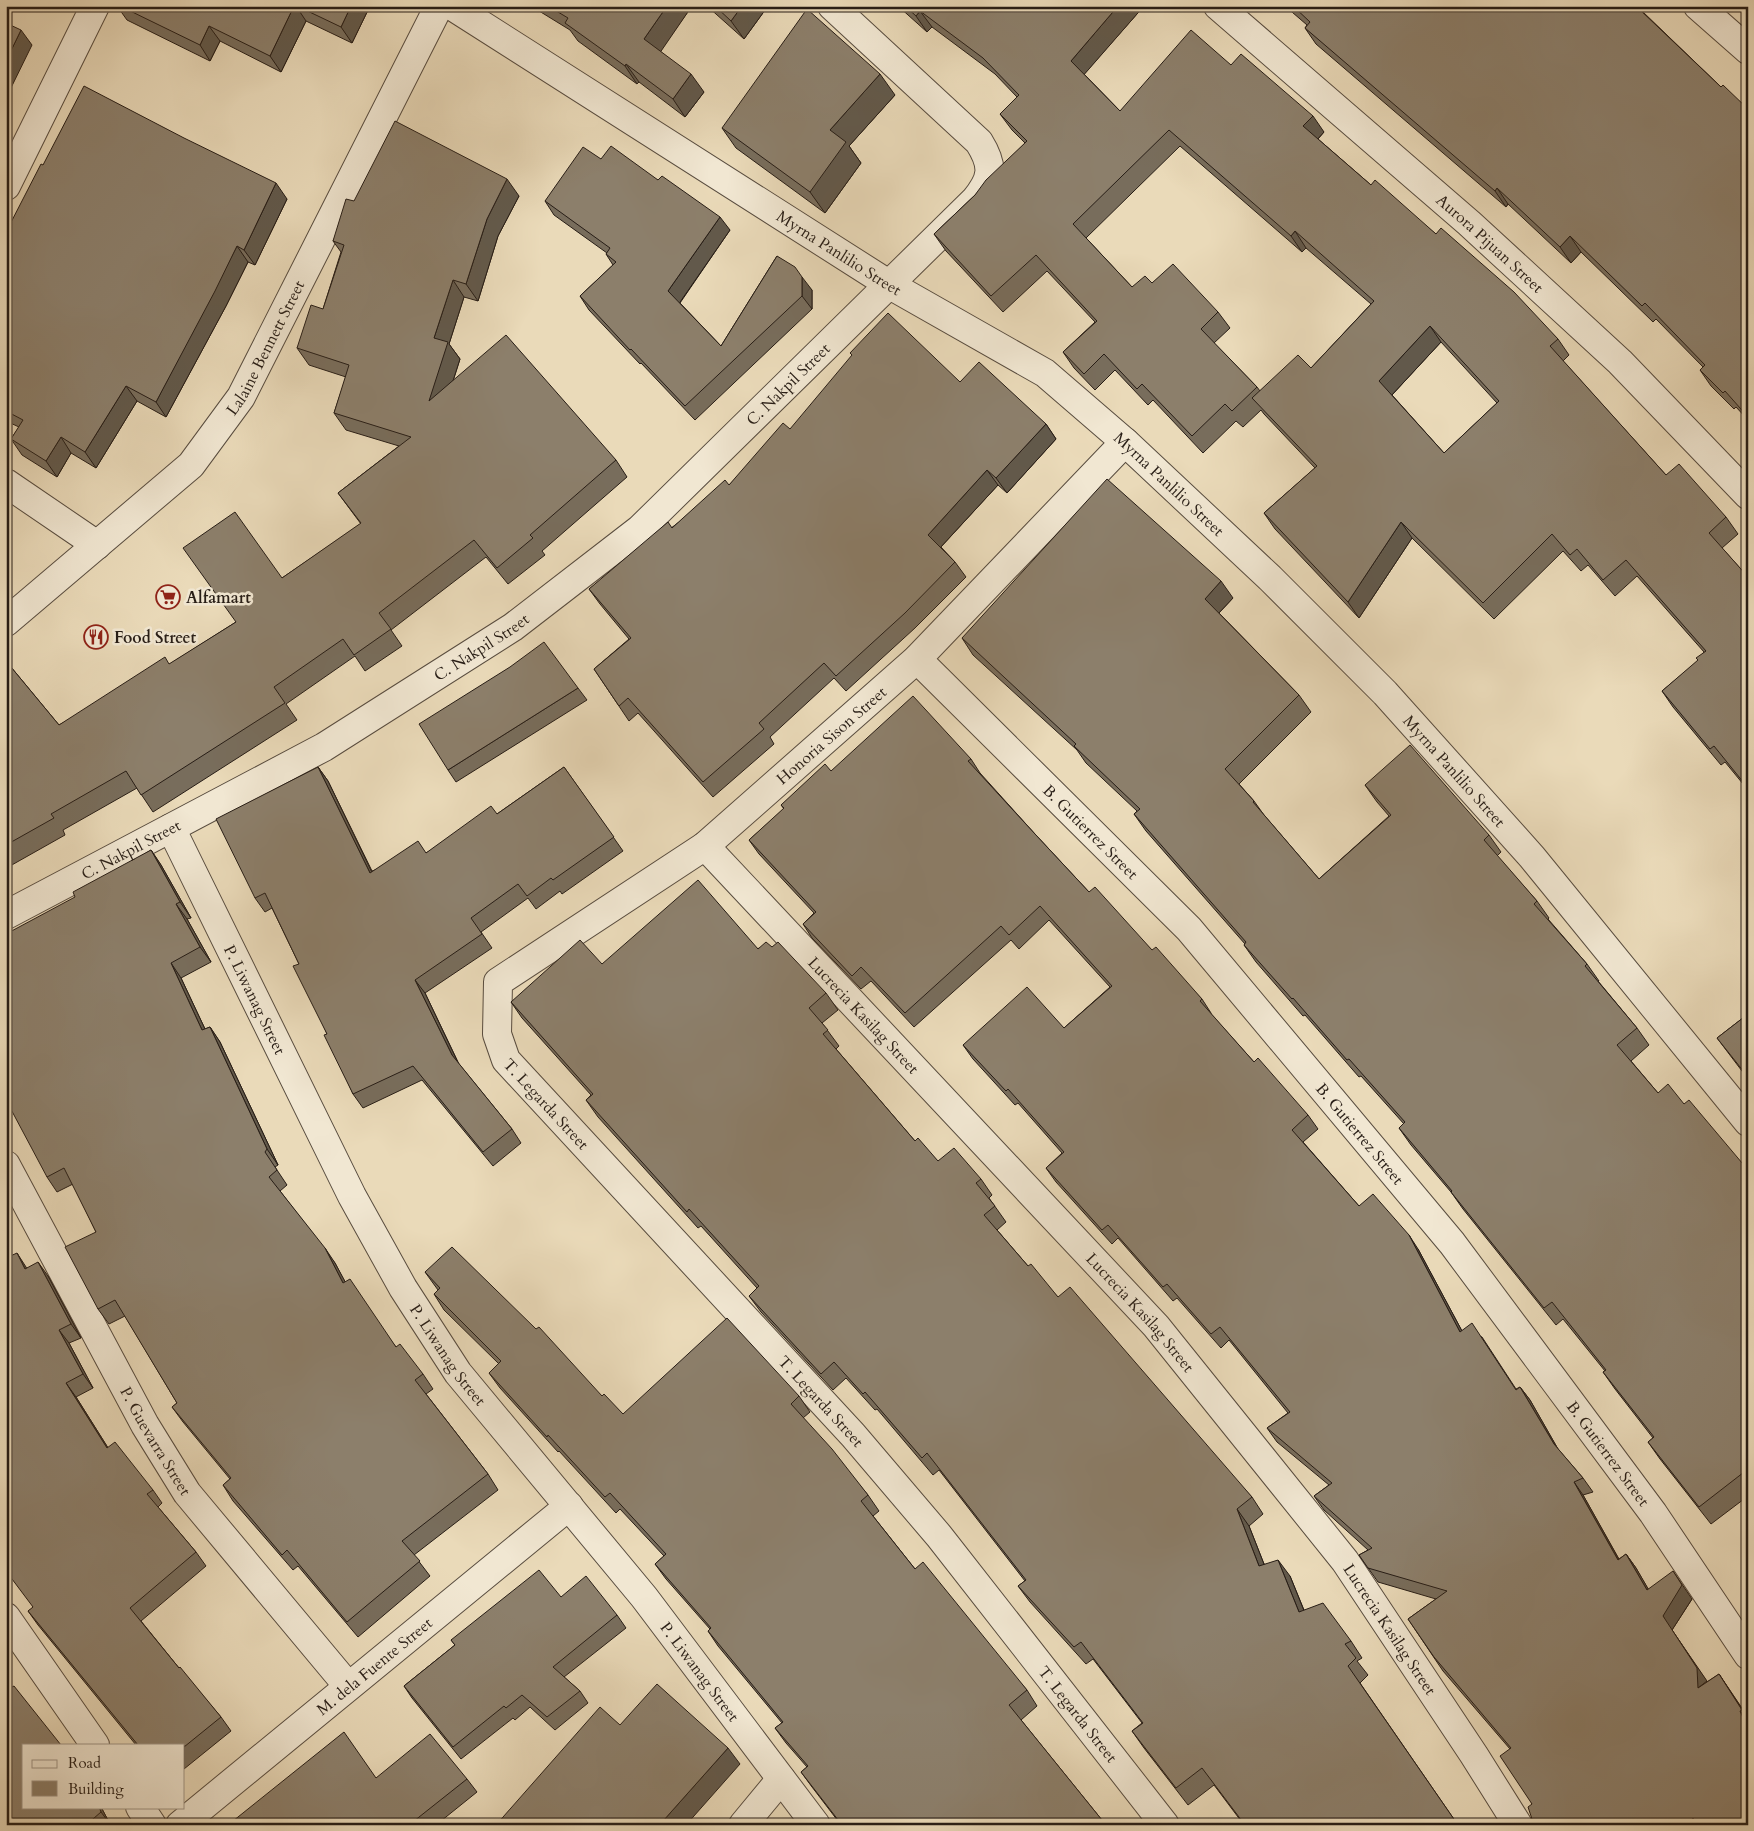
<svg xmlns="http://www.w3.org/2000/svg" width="1754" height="1831" font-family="Cardo,serif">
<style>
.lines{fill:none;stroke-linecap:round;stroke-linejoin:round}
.minor-casing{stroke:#584c3f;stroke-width:30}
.minor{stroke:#f1e7d2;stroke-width:28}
.wall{fill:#786d5c;stroke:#271d16;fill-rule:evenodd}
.shaded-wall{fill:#62594b;stroke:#271d16}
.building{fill:#8c7f6b;stroke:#271d16;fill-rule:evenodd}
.labels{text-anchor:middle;stroke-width:5;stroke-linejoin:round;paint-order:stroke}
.street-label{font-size:16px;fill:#271d16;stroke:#f1e7d2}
.poi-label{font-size:16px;font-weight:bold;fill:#271d16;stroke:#f1e7d2;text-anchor:start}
</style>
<rect width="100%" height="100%" fill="#eadab9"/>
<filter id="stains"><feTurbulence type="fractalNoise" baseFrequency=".004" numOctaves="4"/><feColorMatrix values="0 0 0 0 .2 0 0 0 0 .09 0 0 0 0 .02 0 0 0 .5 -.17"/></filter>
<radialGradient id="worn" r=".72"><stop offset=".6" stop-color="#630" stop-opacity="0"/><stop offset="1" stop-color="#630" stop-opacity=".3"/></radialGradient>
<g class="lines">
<g class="minor-casing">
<g id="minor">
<path id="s1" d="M452,6l438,279 155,88 80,69 145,136 115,115 147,164 216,265"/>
<path id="s2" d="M1218,6l251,217 151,139 128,133"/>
<path d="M1698,6l50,44"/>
<path d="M6,186l89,-180"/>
<path id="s3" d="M1125,442l-208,217 -212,187 -207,136 -1,52 9,26 347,375 86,101 226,289"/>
<path d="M6,483l91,62"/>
<path id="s4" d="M6,622l185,-157 50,-68 198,-391"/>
<path id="s5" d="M917,659l272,270 263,314 201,270 95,142"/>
<path id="s6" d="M171,828l181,368 51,92 55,85 186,224 172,228"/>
<path id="s7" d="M705,846l451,480 189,235 129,194 44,70"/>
<path id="s8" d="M6,915l318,-168 189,-120 127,-98 335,-329c18,-22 19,-34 4,-58l-147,-136"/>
<path id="s9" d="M6,1165l139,260 42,68 161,193"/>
<path d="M6,1617l89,128"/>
<path d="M140,1807l12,18"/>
<path id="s10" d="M180,1825l389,-319"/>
<path d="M743,1825l38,-46"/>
</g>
</g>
<use href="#minor" class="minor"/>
</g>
<path class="wall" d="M117,6h253l-18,37 -46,-22 -25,51 -61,-31 -10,20 -83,-41z
M531,6h161l-32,45 44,41 -19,25 -46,-35 -2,2 -59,-43 -8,-11z
M707,6h61l-24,33z
M898,6h246l-60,68 36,37 111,-46 93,67 -6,7 53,46 65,49 122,105 11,16 -6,6 103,114 60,42 12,17 -16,14 26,29v213l-23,-28 -4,3 -48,-58 -11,-16 36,-30 6,-9 -67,-76 -22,20 -27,-31 -7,6 -18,-20 -69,68 -82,-81 -53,80 -84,-89 -11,-16 51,-45 -51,-54 -3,-4 -18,17 -7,-6 -33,32 -50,-53 -5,5 -33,-35 -20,20 -21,-22 -11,-16 32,-30 -48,-51 -44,41 -57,-61 -12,-17 41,-39 50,-52 -13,-13 -12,-16 17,-17 -22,-23 -63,-47 -5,5zM1180,146l122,106 4,-4 65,56 -60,64 -51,23 -3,-4 -43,-44 16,-15 -12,-16 -66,-29 -20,4 -46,-49zM1441,342l56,61 -53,50 -52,-58z
M1285,6h353l4,5 79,76 27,22v311l-12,-13 -2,2 -23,-23 -11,-16 3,-3 -47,-48 -3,3 -72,-70 -10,11 -63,-59 -2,3 -190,-163 -11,-16 2,-3z
M895,95l-46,51 12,17 -36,50 -89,-65 -14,-20z
M601,159l57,21 72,50 -50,73 41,43 56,-90 35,34v19l-117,111 -54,-57 -1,1 -51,-54 -9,-14 33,-31 -7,-11 1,-1 -53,-38 -9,-14z
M43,165l244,34 -32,66 -7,-3 -22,44 -60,111 -29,-16 -41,67 -25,-15 -14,24 -35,-22 -11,-16 8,-12 -13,-6v-189z
M519,196l-21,40 -20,65 -14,-4 -15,47 11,15 -7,22 163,79 11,17 -85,74 3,4 -37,29 -22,-27 -95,73 11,16 -37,25 -10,-15 -69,48 11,16 -144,92 -16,-24 -74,42 2,5 -55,31 -4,-6v-199l53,64 111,-61 66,-42 46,-44 79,-54 -23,-31 61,-47 -53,-16 -12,-17 12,-36 -37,-12 -12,-17 26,-39 18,-57 -8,-11 21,-40z
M960,382l86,42 10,15 -49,54 -9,-8 -57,62 14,15 11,15 -51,51 -69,63 -12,-13 -64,59 4,7 -61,53 -75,-84 -9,8 -35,-52 35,-30 -29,-35 -11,-15 140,-104 61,-56z
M1233,598l-14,15 80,82 12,17 -72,72 15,17 10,14 55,64 70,-63 -12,-14 -12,-17 124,50 12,17 -4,4 40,45 12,17 -1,1 39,45 12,17h-1l39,47 12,17 -18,16 27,32 26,11 64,66v326l-37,28 -51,-65 -12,-17 5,-4 -38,-49 -12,-17 2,-1 -42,-52 -7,6 -93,-116 -12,-17 -40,-47 -12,-17 5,-4 -43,-48 -2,1 -54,-62 -2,1 -47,-54 -12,-17 1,-1 -99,-113 -12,-17 3,-3 -51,-48 -9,-13 -104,-95 -11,-17z
M578,688l9,12 -131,82 -8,-12z
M971,759l9,14 55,61 54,58 63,58 50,49 9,14v1l43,48 54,53 10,14 -15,13 56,64 59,43 44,82 20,6 34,52 4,-2 10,13 28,49 25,29 10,14 -10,3 36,64 7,-5 10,14 12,21 44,10 -20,31 35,52 12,-8 29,43v108h-214l-2,-21 -22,-55 -67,-78 -35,-52 28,-20 -58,-17 -19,-27 9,-5 -44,-40 -10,-14 15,-11 -52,-43 -10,-14 21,-15 -59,-73 -8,8 -44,-50 -4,3 -55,-63 -6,6 -56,-62 -10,-14 16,-15 -44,-50 -3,2 -42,-46 -10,-14 101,-17 46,-41 -61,-67 -30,29 -8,-9 -97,87 -43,-46 -10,8 -49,-51 -9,-14 11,-11 -55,-59 -10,-14 35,-31 -3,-4 50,-34z
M318,767l10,14 44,90 54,-18 71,-39 67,-47 59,84 -61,43 -2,-3 -24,18 -8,-11 -47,34 11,16 -67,45 34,71 53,65 9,14 -28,23 -71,-86 -59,28 -10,-14 -26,-60 -28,-70 -27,-56 -7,4 -10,-14z
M151,850l10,15 30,53 -4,1 24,43 -30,16 24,51 5,-2 10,15 58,123 -3,2 12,18 -7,6 55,72 10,19 51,65 27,27 10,15 -7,5 62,80 10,16 -84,65 16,21 -72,61 -60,-71 -5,4 -60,-69 -10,-16 7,-6 -47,-57 -11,-15 5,-4 -52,-87 -16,8 -11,-15 -2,-77 -23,-48 -16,8 -10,-15 28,-280z
M772,947l54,46 12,17 -16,13 17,23 -3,3 79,92 23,20 43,18 11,16 -3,3 17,24 -9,8 31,36 30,31 194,200 11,17 -14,12 15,38 26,12 14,34 47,31 11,17 -5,3 11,14 -8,8 98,142h-214l-30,-40 -26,20 -44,-57 -12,-17 10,-8 -49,-64 -7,5 -56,-62 -12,-16 7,-5 -86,-111 -6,5 -56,-66 -2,1 -29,-32 -13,12 -72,-78 -12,-16 8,-8 -56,-62 -3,2 -100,-111 -12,-17 5,-5 -69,-77 -11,-16 91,-38z
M1748,1014v65l-31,-41z
M27,1268l21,8 33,62 -12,5 24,45 -17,9 32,51 45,42 9,13 -4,4 38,45 10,14 -65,55 38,47 42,49 10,14 -47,38v-24h-48l-98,-120 -10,-14 5,-3z
M425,1272l177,124 21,18 176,-18 11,16 -7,6 65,77 11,16 -6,5 42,53 112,121 10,16 -16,14 85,105h-265l-29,-38 -11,-15 6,-5 -21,-24 -11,-15 7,-5 -64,-77 -10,-15 2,-2 -44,-50 -11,-15 9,-8 -44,-47 -4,4 -57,-62 -1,1 -58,-64 -11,-15 10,-9 -55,-54 -10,-16 4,-4z
M561,1597l56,18 9,13 -62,49 16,14 8,12 -33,27 -25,-23 -15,13 -2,-2 -52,41 -49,-61 -8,-12 51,-41 -4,-5z
M376,1778l91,1 10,13 -41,33h-208z
M101,1807l9,17 -1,1h-103z"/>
<path class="shaded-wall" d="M294,6h2l10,15 -25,51 -11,-16z
M351,6h19l-18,37 -11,-16z
M667,6h25l-35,51 -13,-18z
M742,6h26l-24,33 -13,-18z
M1118,6h26l-62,71 -11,-16z
M920,11l12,16 -5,5 -11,-16z
M209,26l11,15 -10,20 -10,-16z
M21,30l11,15 -26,53v-37z
M626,64l13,18 -2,2 -12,-18z
M691,74l13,18 -19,25 -12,-18z
M880,74l15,21 -46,51 12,17 -36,50 -15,-21 20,-62z
M1313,116l11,16 -9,10 -12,-16z
M507,179l12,17 -21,40 -20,65 -12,-17 21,-65z
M276,183l11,16 -32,66 -11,-15z
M1497,188l11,16 -2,3 -11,-16z
M720,217l10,13 -52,75 -10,-14z
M1295,231l11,17 -4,4 -11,-16z
M1570,236l11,16 -10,11 -11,-16z
M237,246l11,16 -22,44 -60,111 -10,-15z
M802,277l10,13v19l-10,-13z
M453,280l11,17 -15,47 11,15 -19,59 -12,-17 5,-63z
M1430,326l11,16 -51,55 -11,-16z
M126,386l11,15 -41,67 -11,-16z
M1046,424l10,15 -49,54 -11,-15z
M61,437l10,16 -14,24 -11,-16z
M987,470l11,15 -60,65 -10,-15z
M1401,522l11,16 -53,80 -11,-16z
M1221,581l12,17 -17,18 -11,-17z
M318,767l10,14 51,106 -9,-14z
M151,850l10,15 30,53 -11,-16z
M176,904l11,15 24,43 -11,-15z
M171,963l10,15 32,68 -11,-16z
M415,980l10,13 36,76 -9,-14z
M210,1027l10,15 58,123 -11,-16z
M1409,1235l9,14 52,97 -10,-14z
M325,1248l10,15 19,35 -11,-15z
M17,1253l9,14 9,16 -10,-14z
M38,1262l10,14 33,62 -10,-14z
M59,1330l10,13 24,45 -10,-14z
M66,1383l10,14 41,65 -10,-14z
M1520,1387l10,13 33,58 -9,-14z
M1574,1482l9,13 44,79 -9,-14z
M1237,1509l12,17 22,56 -12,-16z
M1626,1554l10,14 21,36 -10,-14z
M1278,1560l12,16 21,52 -12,-16z
M1673,1571l19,28 -20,31 35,51 -9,7 -35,-72z
M1719,1674l9,14 20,30 -6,-8z
M1740,1711l8,11v7z
M728,1748l12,16 -54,61h-21l-2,-4z
M99,1807h2l9,17 -9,-12z"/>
<path class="building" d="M120,6h174l-24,50 -61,-30 -9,19z
M297,6h54l-10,21z
M548,6h119l-23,33 47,35 -18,25 -47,-35 -1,2 -60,-43 3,-5z
M715,6h27l-11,15z
M905,6h213l-47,55 49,50 71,-81 40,35 10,-11 72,62 -10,10 68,59 4,-5 61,54 5,-6 73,64 44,47 -8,7 116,129 13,-11 47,53 -17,16 39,44v211l-34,-42 -4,3 -48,-58 36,-31 -2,-2 10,-7 -80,-91 -23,20 -26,-31 -7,6 -18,-21 -69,69 -82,-81 -53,80 -84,-89 53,-47 -65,-68 46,-43 13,13 63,-67 -79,-70 -4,5 -122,-106 -96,94 59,63 13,-11 7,7 21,-19 45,48 -17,17 56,58 -25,24 -7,-7 -33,32 -50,-52 -5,5 -33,-35 -20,20 -21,-22 34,-31 -61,-66 -45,41 -57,-62 41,-39 11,-15 41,-39 -27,-27 19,-19 -36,-37 -63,-47 -4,5zM1430,326l69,75 -55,52 -65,-72z
M1293,6h344v1l84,80 2,-2 25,24v308l-23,-26 -2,2 -23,-23 5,-5 -60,-62 -3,3 -72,-70 -10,11 -63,-59 -2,3 -190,-163 5,-6z
M807,9l73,65 -50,56 16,12 -36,50 -88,-64z
M6,23l15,7 -15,31z
M84,86l100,52 92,45 -32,67 -7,-4 -22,45 -59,111 -30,-16 -41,66 -24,-15 -15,24 -35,-22 12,-19 -17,-9v-179l35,-68 2,1z
M395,121l112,58 -20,40 -21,65 -13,-4 -19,58 14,4 -19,59 77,-66 110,125 -86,75 3,3 -36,30 -23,-28 -95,73 12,16 -37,26 -11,-16 -69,48 11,16 -144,92 -15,-24 -75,43 3,4 -48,27v-184l53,64 106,-68 4,7 67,-42 -53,-74 52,-36 47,66 79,-55 -23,-30 73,-56 -77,-24 15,-48 -52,-17 14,-43 12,4 21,-64 -11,-4 13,-42 8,2z
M611,146l47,34 4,-4 58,41 -52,74 53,55 56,-90 18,11 7,10v19l-117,110 -54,-57 -1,1 -50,-54 36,-34 -10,-8 4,-6 -65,-47 38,-54 18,12z
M888,313l72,69 19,-20 67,62 -50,54 -9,-8 -59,65 27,27 -50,51 -69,63 -12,-13 -65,60 5,6 -61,53 -75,-84 -9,8 -25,-37 37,-31 -42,-49 79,-67 4,6 53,-48 4,5 54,-62 7,6 62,-74 -2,-2z
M1107,479l114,102 -16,18 94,96 -74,74 29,32 -1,1 66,77 72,-64 -26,-30 45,-40 79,90 -5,5 53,61 -3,3 53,60 -2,2 52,62 -20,17 41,48 10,-9 16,20 5,-4 59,70v299l-49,38 -51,-65 6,-5 -51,-65 3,-2 -54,-68 -8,6 -93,-116 1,-1 -53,-63 6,-6 -56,-63 -2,1 -54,-62 -1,1 -48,-54 2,-3 -112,-128 6,-5 -66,-63 2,-2 -114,-106z
M544,642l34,46 -130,82 -29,-46 91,-57z
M913,696l58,63 -3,2 67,73 54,58 6,-5 57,63 4,-3 46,52 -2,2 54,61 4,-4 50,57 -16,15 67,76 14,-12 36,41 51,97 12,-9 44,67 4,-3 34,57 29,34 -9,4 44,78 8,-6 21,36 26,-19 9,14 -19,31 34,52 1,20 21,-14 23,36 -2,1 8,18v96h-49l-6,-7 -7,7h-152l-6,-18 4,-3 -32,-48 11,-8 -77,-91 -26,-38 39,-28 -79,-23 -9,-13 13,-7 -58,-52 18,-13 -65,-55 23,-16 -70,-85 -9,7 -44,-50 -4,3 -55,-62 -6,5 -56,-62 18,-16 -56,-63 -2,2 -43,-46 64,-58 37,41 48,-42 -72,-80 -31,29 -8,-9 -96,87 -44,-46 -9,9 -49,-52 13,-12 -67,-72 35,-32 -3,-3 44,-41 6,7z
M318,767l52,106 48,-32 8,12 65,-47 6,8 67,-47 50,70 -61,43 -2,-2 -24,18 -9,-12 -47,34 11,16 -67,46 37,75 60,74 -29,23 -70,-86 -60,28 -29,-59 3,-1 -34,-68 6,-2 -34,-71 -10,5 -39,-79z
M151,850l29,52 -4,2 24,43 -29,16 31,67 8,-3 57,122 -2,3 12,18 -8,7 56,71 18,35 7,-4 46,68 4,-3 23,30 -8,6 73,94 -86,67 18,20 -73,61 -60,-72 -5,5 -59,-70 8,-7 -59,-71 5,-4 -62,-103 -17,9 -33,-62 31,-15 -32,-64 -17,9 -41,-77v-166l69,-37 -2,-5z
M698,880l60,69 8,-7 6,5 6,-5 48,51 -17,15 19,22 -5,4 92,107 3,-3 20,23 16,-13 27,31 -5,4 19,23 -11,9 44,51 3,-2 27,33 12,-10 182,210 -15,12 22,57 19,-6 21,52 24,-9 28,38 -6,3 11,14 -8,8 110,159h-213l-43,-57 -26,20 -44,-57 11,-8 -62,-81 -7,5 -56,-61 8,-6 -99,-127 -5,5 -57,-66 -2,2 -29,-32 -13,12 -72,-78 10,-10 -70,-77 -2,3 -101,-112 7,-6 -82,-92 69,-62 22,24z
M1748,1014v63l-31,-39z
M452,1247l84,82 3,-2 63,69 2,-2 19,20 104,-96 72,78 -8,8 41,45 36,46 -7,6 54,68 8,-7 104,128 -18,15 97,120h-264l-41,-53 7,-6 -33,-38 8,-6 -75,-91 3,-3 -56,-64 11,-10 -56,-61 -5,4 -57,-62 -1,2 -58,-64 12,-12 -67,-67 6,-6 -15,-16z
M17,1253l8,16 13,-7 33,62 -12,6 24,44 -17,9 41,65 8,-6 38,48 -6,4 49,58 -66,56 49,60 1,-1 41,50 -37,30v-2h-46l-110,-134 5,-4 -27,-36v-313z
M539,1570l22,27 25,-21 31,39 -64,52 27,24 -33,26 -25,-22 -16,13 -2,-2 -51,41 -49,-61 51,-41 -4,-5z
M657,1684l71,64 -65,73 4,4h-171l104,-118 20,18z
M14,1686l47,59h-37v62h75l2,5 -15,13h-80v-135z
M344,1732l32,46 54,-44 37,45 -58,46h-181z"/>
<defs>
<g id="supermarket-ring" transform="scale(1.25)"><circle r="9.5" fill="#f1e7d2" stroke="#8f2418" stroke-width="1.5"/><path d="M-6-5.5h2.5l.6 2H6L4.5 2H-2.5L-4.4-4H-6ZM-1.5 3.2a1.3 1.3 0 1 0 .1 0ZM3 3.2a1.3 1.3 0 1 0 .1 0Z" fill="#8f2418"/></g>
<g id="restaurant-ring" transform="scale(1.25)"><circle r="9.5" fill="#f1e7d2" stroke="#8f2418" stroke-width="1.5"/><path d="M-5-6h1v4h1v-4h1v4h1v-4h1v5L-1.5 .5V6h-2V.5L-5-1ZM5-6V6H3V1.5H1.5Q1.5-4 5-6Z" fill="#8f2418"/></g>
</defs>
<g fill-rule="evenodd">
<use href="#supermarket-ring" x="168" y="597"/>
<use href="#restaurant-ring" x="96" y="637"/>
</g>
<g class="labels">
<g class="street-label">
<text dy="6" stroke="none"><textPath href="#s2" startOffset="361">Aurora Pijuan Street</textPath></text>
<text dy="6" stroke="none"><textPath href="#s1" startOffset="459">Myrna Panlilio Street</textPath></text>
<text dy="6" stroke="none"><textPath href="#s4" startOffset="382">Lalaine Bennett Street</textPath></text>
<text dy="6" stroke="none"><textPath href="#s8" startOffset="951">C. Nakpil Street</textPath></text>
<text dy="6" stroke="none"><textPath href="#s1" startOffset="864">Myrna Panlilio Street</textPath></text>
<text dy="6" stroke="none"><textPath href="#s8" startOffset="546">C. Nakpil Street</textPath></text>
<text transform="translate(831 735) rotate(-41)" y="6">Honoria Sison Street</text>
<text dy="6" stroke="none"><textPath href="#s1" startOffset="1269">Myrna Panlilio Street</textPath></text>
<text dy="6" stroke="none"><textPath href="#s5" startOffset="245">B. Gutierrez Street</textPath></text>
<text dy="6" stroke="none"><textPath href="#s8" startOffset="141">C. Nakpil Street</textPath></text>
<text dy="6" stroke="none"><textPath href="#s6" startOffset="191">P. Liwanag Street</textPath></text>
<text dy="6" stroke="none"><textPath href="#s7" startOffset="232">Lucrecia Kasilag Street</textPath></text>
<text dy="6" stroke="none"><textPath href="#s3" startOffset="970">T. Legarda Street</textPath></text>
<text dy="6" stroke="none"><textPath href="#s5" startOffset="650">B. Gutierrez Street</textPath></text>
<text dy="6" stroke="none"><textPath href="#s7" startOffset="638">Lucrecia Kasilag Street</textPath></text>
<text dy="6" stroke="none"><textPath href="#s6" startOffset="596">P. Liwanag Street</textPath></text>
<text dy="6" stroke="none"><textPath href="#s3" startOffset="1375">T. Legarda Street</textPath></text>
<text dy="6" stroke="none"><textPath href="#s9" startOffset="314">P. Guevarra Street</textPath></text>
<text dy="6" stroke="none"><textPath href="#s5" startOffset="1055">B. Gutierrez Street</textPath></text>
<text dy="6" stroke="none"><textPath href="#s7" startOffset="1042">Lucrecia Kasilag Street</textPath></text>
<text dy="6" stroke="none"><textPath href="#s10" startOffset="251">M. dela Fuente Street</textPath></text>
<text dy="6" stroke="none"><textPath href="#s6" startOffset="1001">P. Liwanag Street</textPath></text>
<text dy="6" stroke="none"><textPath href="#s3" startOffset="1780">T. Legarda Street</textPath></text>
</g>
<g class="poi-label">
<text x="186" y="603">Alfamart</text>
<text x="114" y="643">Food Street</text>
</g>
</g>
<rect width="1754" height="1831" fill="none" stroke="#eadab9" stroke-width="25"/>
<rect x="8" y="8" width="1739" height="1816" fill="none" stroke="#271d16" stroke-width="2.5"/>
<rect x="12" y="12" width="1729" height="1806" fill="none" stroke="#271d16"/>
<rect x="22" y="1744" width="162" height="65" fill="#f1e7d2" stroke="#a09687"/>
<rect x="32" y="1760" width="25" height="8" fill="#f1e7d2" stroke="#a09687"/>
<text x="68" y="1768" font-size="15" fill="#271d16">Road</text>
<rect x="32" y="1781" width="25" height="15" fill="#8c7f6b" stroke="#a09687"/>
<text x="68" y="1794" font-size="15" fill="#271d16">Building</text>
<rect width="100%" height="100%" filter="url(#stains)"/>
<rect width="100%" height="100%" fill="url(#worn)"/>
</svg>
